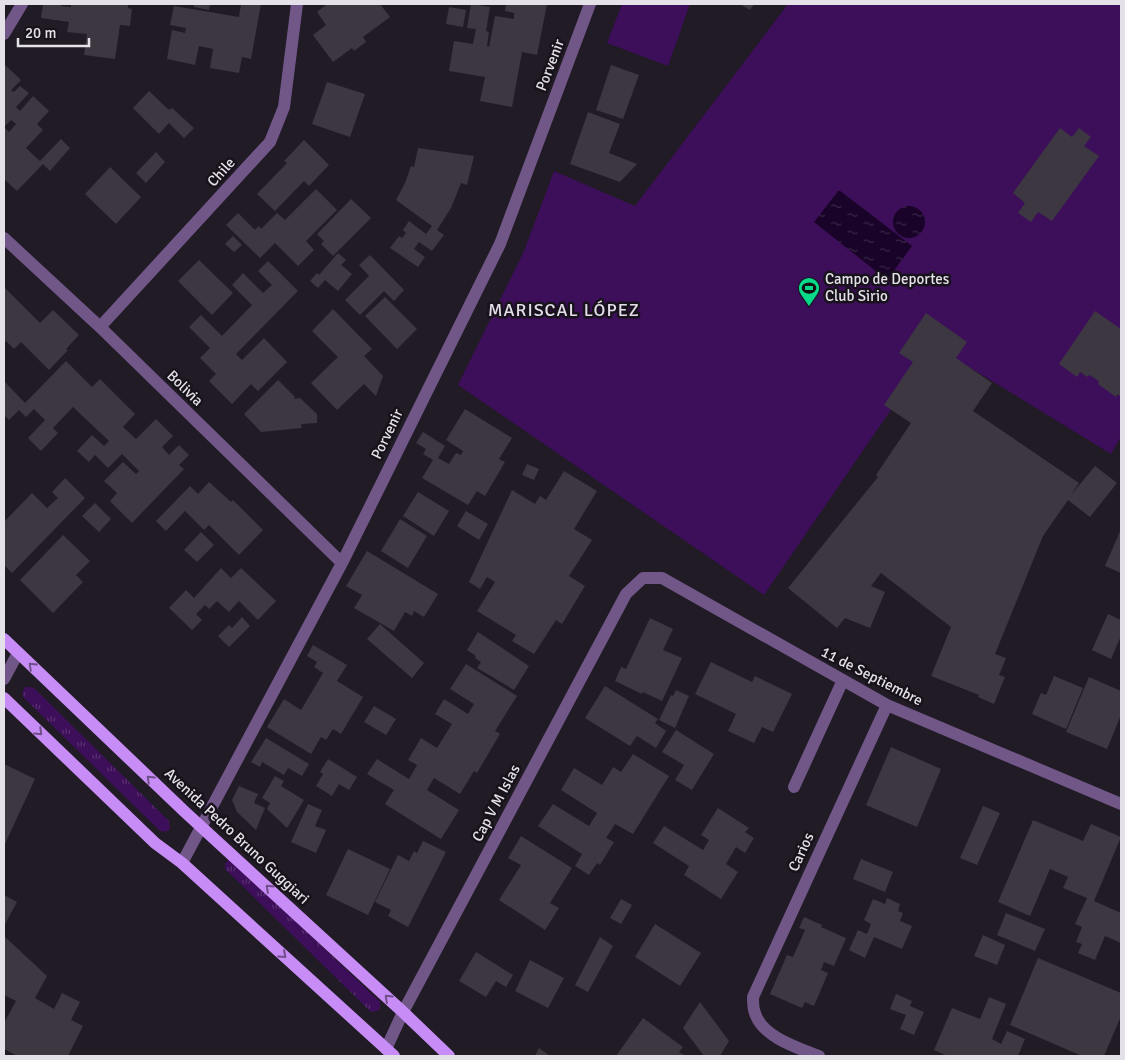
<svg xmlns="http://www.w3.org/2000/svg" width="1125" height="1060" font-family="Signika,sans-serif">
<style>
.grass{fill:url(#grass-tufts)}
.park{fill:#3d0e59}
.water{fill:url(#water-ripples)}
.building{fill:#3d3742;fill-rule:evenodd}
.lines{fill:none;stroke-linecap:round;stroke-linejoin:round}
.minor{stroke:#715688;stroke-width:12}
.major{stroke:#c78cf6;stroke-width:12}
.oneway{stroke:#6f4f88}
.labels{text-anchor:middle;stroke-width:5;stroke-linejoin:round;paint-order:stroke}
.street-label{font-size:15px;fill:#e5e1e8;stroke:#17121b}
.poi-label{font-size:15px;fill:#e5e1e8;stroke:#17121b;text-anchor:start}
.quarter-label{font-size:18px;letter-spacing:1px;fill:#e4ddea;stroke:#17121b}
</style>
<defs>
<pattern id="grass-tufts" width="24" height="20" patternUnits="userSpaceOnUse" patternTransform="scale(1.25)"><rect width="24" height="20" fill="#3d0e59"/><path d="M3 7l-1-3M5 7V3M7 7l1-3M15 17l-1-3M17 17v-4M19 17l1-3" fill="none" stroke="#593171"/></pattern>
<pattern id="water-ripples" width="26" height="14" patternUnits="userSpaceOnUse" patternTransform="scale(1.25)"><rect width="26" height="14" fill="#190328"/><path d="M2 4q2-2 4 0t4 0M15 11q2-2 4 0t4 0" fill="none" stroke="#3a2747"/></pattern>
</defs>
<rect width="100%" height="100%" fill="#201b25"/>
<path class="grass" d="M25,687h4l5,1 135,133 1,8c-4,4 -7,3 -11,1l-135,-132 -2,-5z
M230,859l3,2 147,141v7l-3,2 -6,1 -146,-143v-6z"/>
<path class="park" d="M622,4h68l-22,62 -61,-23z
M788,4h333v433l-10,17 -147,-90 -43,2 -157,229 -306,-210 66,-134 30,-80 81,35z"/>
<path class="water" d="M839,190l73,56 -25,34 -73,-58z
M893 222a16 16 0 1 1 32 0a16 16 0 1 1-32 0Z"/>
<path class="building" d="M43,4h18v2l10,1v-3h57v4l4,1 -2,17 -10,-1 -5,34 -31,-4 3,-21 -20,-2 2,-10 -28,-4z
M194,4h16l-1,6 -15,-3z
M241,4h20l-10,55 -9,-2 -3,16 -29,-5 3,-19 -14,-3 -4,19 -28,-6 5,-29 13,3 1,-5 -16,-3 4,-19 65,11z
M327,4h53l10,13 -27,20 3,5 -12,9 -2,-3 -19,14 -20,-27 13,-10 -9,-13z
M471,4l19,3 -4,24 3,1 -2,14 2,1 6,-31 19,3v-6l-9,-2 1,-7h41l-10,51 -15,-3 -10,55 -32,-6 5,-24 -36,-6 5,-30 19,3 3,-15 -9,-1z
M740,4h14l-4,6z
M449,7l17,3 -3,17 -17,-3z
M4,64l17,16 -10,10 3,2 6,-6 9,7 -13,14 4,4 13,-15 16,15 -12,13 6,6 -17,18 14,13 21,-22 9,9 -20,23 -7,-7 -26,27 -13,-12zM11,120l5,4 -7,8 -5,-5z
M611,65l28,10 -16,44 -27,-9z
M327,82l38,12 -15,43 -38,-13z
M149,91l20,19 3,-2 22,20 -10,10 -15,-15 -10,11 -26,-26z
M588,112l32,12 -11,29 28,11 -17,18 -50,-18z
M1060,128l12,9 7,-9 12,9 -7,9 15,10 -47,65 -14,-9 -7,10 -13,-9 7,-10 -12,-10z
M304,140l25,25 -20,21 -5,-5 -29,30 -18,-17 30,-31 -3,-2z
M418,148l56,8 -7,29 -6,-2 -10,25 -14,22 7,5 -12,16 -13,-9 -5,7 11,8 -7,10 -28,-19 9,-12 3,2 4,-5 -3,-3 6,-9 17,13 6,-8 -36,-26 9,-17 6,-17 3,1z
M156,152l9,10 -19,21 -10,-10z
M110,167l31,30 -25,27 -31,-30z
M316,189l21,21 -31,31 8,9 -16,16 -23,-23 -15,15 -34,-33 12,-12 17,17 4,-4 2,3 16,-16 8,7z
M351,199l20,19 -38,38 -12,-12 3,-3 -7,-7z
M233,236l9,9 -8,7 -9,-8z
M338,253l8,7 -5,5 11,9 -14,17 -13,-11 -7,8 -8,-7 7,-8 2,2z
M370,255l34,35 -10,11 -10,-10 -24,24 -15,-15 24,-24 -10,-11z
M199,260l34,33 -21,22 -34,-34z
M268,261l30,30 -62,63 6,6 22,-22 23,24 -29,29 -7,-7 -19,20 -23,-23 7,-7 -16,-16 10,-10 -21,-21 12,-12 21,21 30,-31 -20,-20 11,-12 20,20 9,-8 -14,-14z
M4,287l36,36 13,-13 26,25 -13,14 2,1 -19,20 -28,-28 -7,7 -8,-8 -2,2z
M385,297l32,32 -20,20 -32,-33z
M333,309l39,40 -8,7 19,20 -7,20 -12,-12 -27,26 -26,-27 27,-26 -26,-26z
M1095,311l26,18v68l-3,-3 -2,3 -18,-13 1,-3 -10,-6 -2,2 -7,-5 -3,5 -18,-13z
M926,313l41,29 -11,16 36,25 -19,28 106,72 -8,12 24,-29 22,17 -27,34 -22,-17 -25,36 -48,118 11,4 -7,17 6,2 -11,27 -16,-7 1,-2 -48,-19 20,-49 -70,-54 -10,13 14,6 -15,36 -25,-10 -8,10 -49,-40 90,-111 -2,-2 35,-52 -27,-18 29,-43 -14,-9z
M66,361l26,26 8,-8 35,35 -12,13 13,12 20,-20 17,17 -11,11 7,8 10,-10 10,10 -10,10 5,4 -52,54 -22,-22 7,-8 -13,-12 19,-19 13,12 3,-3 -17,-17 -14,14 -13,-13 -6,7 -12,-11 15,-16 12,11 5,-5 -36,-34 -20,21 5,5 -17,18 -13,-13 17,-18 -11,-11 -8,8 -7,-7 -10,10 -5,-5v-34l21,22z
M278,380l17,17 -1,2 6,-1 17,16v9l-16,1 1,4 -41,4 -17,-18z
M465,409l47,29 -13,21 6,3 -20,34 -8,-5 -9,14 -46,-27 11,-18 -10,-6 3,-5 -10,-6 7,-11 22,14 -7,12 11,6 7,-11 5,2 2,-4 -17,-11z
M527,464l12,5 -5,11 -12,-5z
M564,471l33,20 -23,38 18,11 -23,36 16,10 -23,38 -6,-4 -22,34 -22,-13 4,-6 -39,-24 18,-29 -8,-5 -7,12 -11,-7 43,-92 23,14 5,-8 6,4z
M65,478l20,20 -73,75 -8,-8v-43l28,-29 15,15 11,-10 -6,-6z
M209,482l22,20 2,-2 30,30 -24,25 -30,-30 -5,5 -19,-19 -19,20 -10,-10 34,-35 8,8z
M418,492l31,19 -15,25 -31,-20z
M95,503l16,16 -12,13 -17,-16z
M466,511l22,13 -9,16 -22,-14z
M400,519l27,17 -19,32 -27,-17z
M1121,529v44l-16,-7z
M201,532l13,13 -17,17 -13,-12z
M63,535l27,26 -14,14 7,7 -30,31 -33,-33z
M367,551l71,43 -14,23 -10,-6 -2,5 -7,-4 -11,19 -40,-23 8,-13 -16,-9z
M221,568l10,10 10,-10 35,33 -18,19 -19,-19 -10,11 -12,-11 -8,8 -4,-4 -9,9 6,6 -10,10 -23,-22 17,-18 8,8z
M1108,614l13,6v16l-10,23 -19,-9z
M242,617l8,9 -21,21 -11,-11 11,-11 3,3z
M650,618l23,11 -10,21 19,8 -20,43 -19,-9 -1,2 -27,-13 6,-14 5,2z
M380,624l44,39 -12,15 -45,-39z
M478,632l51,34 -15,24 -37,-22 4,-6 -6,-4 1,-2 -9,-6z
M313,645l34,20 -10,16 26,16 -22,37 -8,-5 -7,11 -5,-3 -10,17 -44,-27 17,-28 17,11 22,-37 -9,-6 3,-5 -10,-6z
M711,662l41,20 3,-6 37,18 -19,38 -11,-5 -8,16 -26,-12 8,-17 -41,-20z
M466,664l51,32 -22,35 5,3 -23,39 -3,-2 -14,23 -26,-16 -7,12 32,20 -18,29 -56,-35 9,-14 -27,-16 10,-15 32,20 8,-14 -9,-5 13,-22 16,10 15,-24 -17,-10 9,-15 24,15 6,-10 -24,-15z
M1054,676l29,12 -17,41 -34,-15 9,-21 5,2z
M1089,677l32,14v24l-14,34 -41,-17z
M605,686l53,33 -3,4 11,8 -10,17 -19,-12 -7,10 -45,-28z
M676,690l13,6 -14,32 -16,-8 12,-25 2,1z
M374,706l22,13 -10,16 -22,-13z
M676,730l38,24 -22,36 -17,-10 9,-15 -22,-13z
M266,738l43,26 -7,12 -14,-8 -4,7 -22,-13 -2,5 -9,-5z
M891,747l50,22 -24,58 -51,-22z
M633,754l36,22 -36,58 -18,-10 -9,14 8,4 -14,23 -3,-2 -8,12 -14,-9 7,-12 -44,-28 15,-22 36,22 8,-13 -36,-23 13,-22 28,17 11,-18 8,5z
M328,759l29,18 -8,13 -10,-6 -7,12 -16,-10 7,-12 -3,-2z
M4,764l31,15 -31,67z
M275,776l9,5 -3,5 23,14 -17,28 -20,-19 3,-6 -8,-5z
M239,786l19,8 -4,9 11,5 -9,22 -19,-18 -5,-12z
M308,804l14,6 -7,16 11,4 -10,23 -25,-11z
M983,806l17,7 -23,52 -17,-7z
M718,808l31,20 -4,4 9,6 -9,15 -9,-6 -10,17 12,8 -17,27 -37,-24 5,-9 -36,-23 11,-17 39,24 6,-10 -8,-5z
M1033,820l50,21 8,-17 30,13 -27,64 27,12v30l-16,-7 -10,24 -17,-7 4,-9 -6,-2 6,-15 -7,-3 12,-26 -24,-10 5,-11 -18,-8 -20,47 -32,-14z
M521,836l51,32 -22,35 9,5 -14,22 -46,-30 22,-35 -13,-7z
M423,841l23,11 -38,75 -20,-11 3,-6 -16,-8 23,-47 11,6 5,-10 3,2z
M348,849l42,20 -22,46 -42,-20z
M861,859l32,13 -8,20 -32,-13z
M4,895l13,7 -13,24z
M887,898l13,6 -2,7 5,2 -3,8 12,5 -10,23 -28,-12 -9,21 -16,-8 9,-20 9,4 4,-10 -7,-4 9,-21 12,5z
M621,899l11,6 -11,19 -11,-6z
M1006,913l39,16 -10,22 -38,-16z
M804,917l18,8 -1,2 25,11 -12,28 -10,-4 -3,8 7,3 -14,33 -9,-4 -3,6 -32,-14 17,-39 6,2 12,-27 -6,-2z
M655,924l46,29 -21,33 -45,-29z
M983,935l22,10 -8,20 -23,-9z
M4,936l43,40 -12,22 19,11 8,-16 18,9 -9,18 12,6 -15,30h-51l-13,-7v-26l12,-22 -12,-6z
M600,937l13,9 -25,46 -13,-7z
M476,952l37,23 -7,12 -10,-6 -10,16 -27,-16z
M1038,958l83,35v23l-17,40h-22l-72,-31z
M530,960l34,18 -16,30 -33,-17z
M896,994l16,7 -2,5 14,6 -10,23 -14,-6 6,-14 -16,-6z
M989,997l17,7 -14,35 9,5 6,-13 18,8 -7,17h-71l-13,-6 18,-42 28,11z
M700,1002l29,39 -9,15h-16l-21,-28z
M643,1018l40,29 -4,5 7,4h-70z
M539,1048l11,8h-15z"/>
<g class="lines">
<path class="minor" d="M4,34l18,-30
M4,238l96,89 242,236
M100,327l170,-185 14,-35 13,-103
M4,679l14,-26
M794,787l49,-107
M182,863l160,-300 158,-319 90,-240
M386,1049l17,-37 223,-418 17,-16h19l225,127 234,99
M819,1056c-21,-8 -57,-19 -64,-43 -2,-4 -2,-11 -2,-16l134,-292"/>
<path class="major" d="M4,639l181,173 218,200 46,44
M4,698l151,145 27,20 212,193"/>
</g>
<defs><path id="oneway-chevron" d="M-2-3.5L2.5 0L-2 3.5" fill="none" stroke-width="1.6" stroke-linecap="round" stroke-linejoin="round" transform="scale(1.25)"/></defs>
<g class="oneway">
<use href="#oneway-chevron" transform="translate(32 666) rotate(-136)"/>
<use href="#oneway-chevron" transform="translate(39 732) rotate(44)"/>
<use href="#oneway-chevron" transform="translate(150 779) rotate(-136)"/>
<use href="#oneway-chevron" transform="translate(269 888) rotate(-137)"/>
<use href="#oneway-chevron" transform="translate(283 955) rotate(42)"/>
<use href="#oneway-chevron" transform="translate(388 998) rotate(-137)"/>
</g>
<defs>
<g id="stadium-pin" transform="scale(1.125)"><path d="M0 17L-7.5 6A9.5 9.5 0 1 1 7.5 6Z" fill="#07d98b" stroke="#17121b"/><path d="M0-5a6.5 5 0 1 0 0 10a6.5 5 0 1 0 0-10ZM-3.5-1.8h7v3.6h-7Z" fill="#111"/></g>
</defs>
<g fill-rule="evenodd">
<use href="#stadium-pin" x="809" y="288"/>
</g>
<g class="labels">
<g class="street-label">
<text transform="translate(550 65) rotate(-69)" y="5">Porvenir</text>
<text transform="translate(221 172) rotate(-48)" y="5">Chile</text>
<text transform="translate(185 388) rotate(44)" y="5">Bolivia</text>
<text transform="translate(387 434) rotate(-64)" y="5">Porvenir</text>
<text transform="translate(872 676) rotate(27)" y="5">11 de Septiembre</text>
<text transform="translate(496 803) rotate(-62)" y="5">Cap V M Islas</text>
<text transform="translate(237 836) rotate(43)" y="5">Avenida Pedro Bruno Guggiari</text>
<text transform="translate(801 852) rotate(-65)" y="5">Carios</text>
</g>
<g class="poi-label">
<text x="825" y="284">Campo de Deportes<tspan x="825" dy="17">Club Sirio</tspan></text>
</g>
<g class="quarter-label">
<text x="564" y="316">MARISCAL LÓPEZ</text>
</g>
</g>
<rect width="1125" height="1060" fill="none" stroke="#e5e1e8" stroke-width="10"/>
<path d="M18 38v8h71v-8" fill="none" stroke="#e5e1e8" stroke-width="2.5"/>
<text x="25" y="38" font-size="15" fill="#e5e1e8" stroke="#17121b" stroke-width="4" paint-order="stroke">20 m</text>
</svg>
